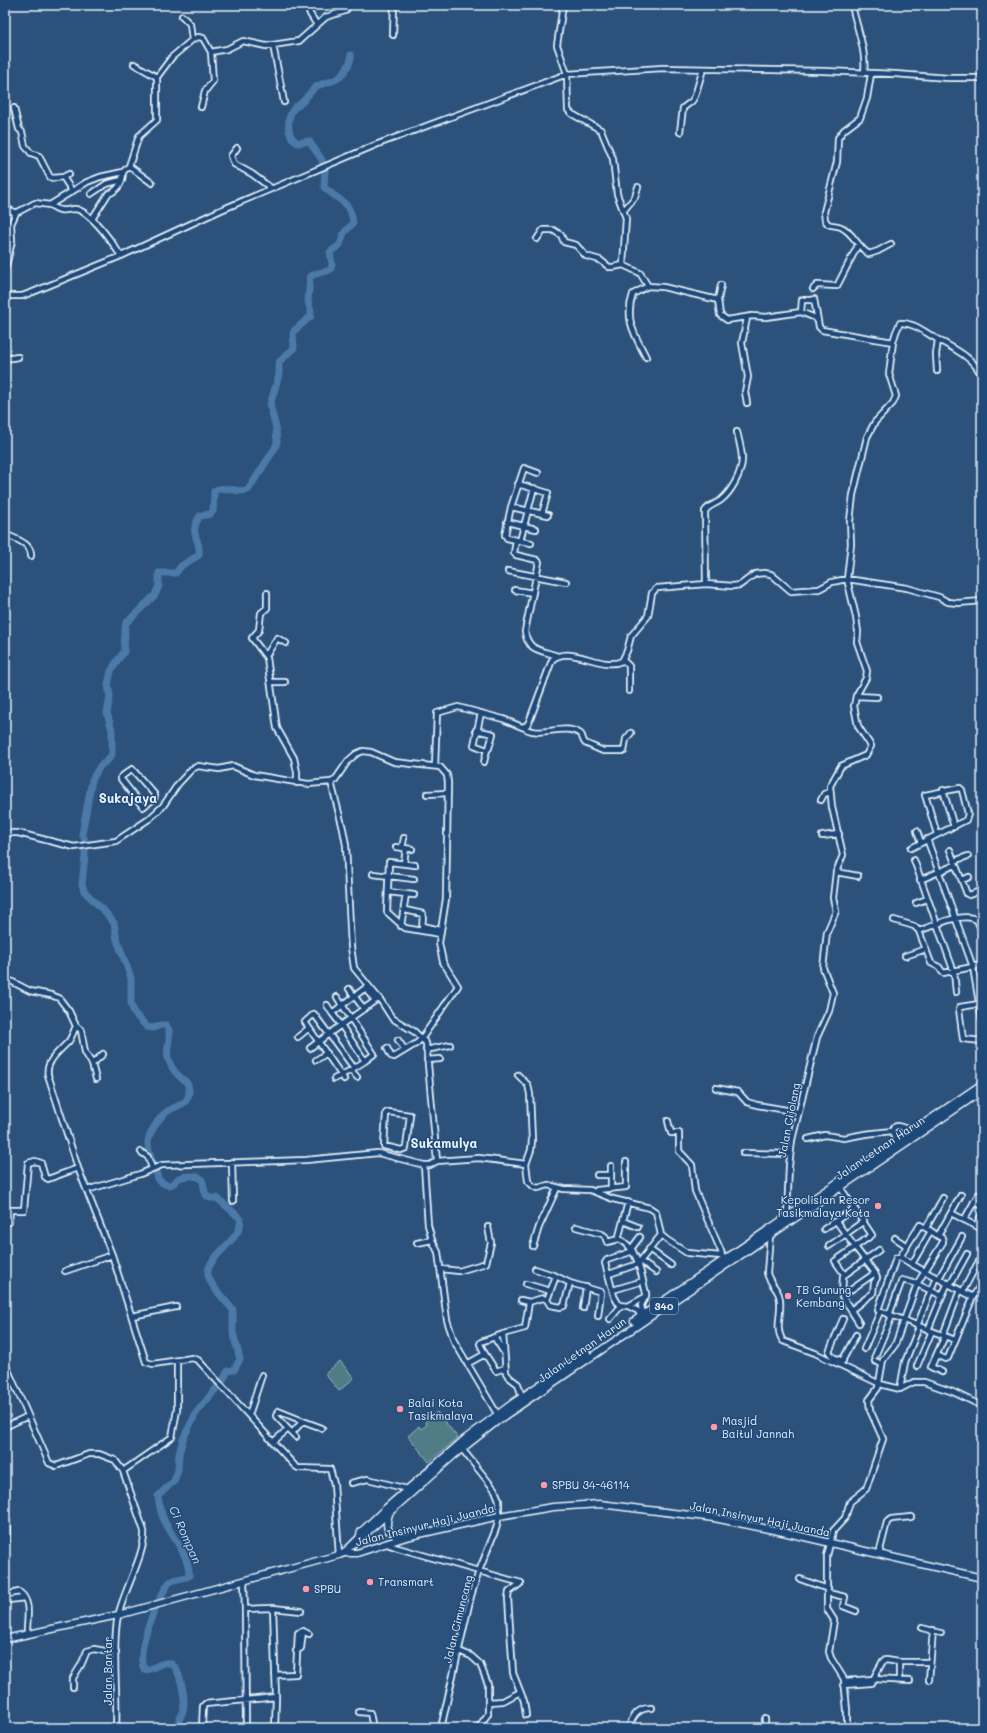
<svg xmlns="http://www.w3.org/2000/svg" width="987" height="1733" font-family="Mali,sans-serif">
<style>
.green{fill:#4f7c85;stroke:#9cb6be}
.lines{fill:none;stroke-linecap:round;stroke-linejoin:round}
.river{stroke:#4c7aa8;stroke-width:7}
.minor-casing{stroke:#e8f1f8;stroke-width:8}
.major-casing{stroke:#e8f1f8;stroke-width:9}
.minor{stroke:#1f4a7a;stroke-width:4.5}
.major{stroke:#1f4a7a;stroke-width:6}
.poi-dot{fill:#ff9aa2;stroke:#1f4a7a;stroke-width:1.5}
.labels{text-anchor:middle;stroke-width:3;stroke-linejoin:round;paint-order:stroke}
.shield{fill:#1f4a7a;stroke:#acbfd2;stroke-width:1}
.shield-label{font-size:10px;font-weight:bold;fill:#e8f1f8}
.street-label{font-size:11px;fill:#e8f1f8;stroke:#1f4a7a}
.poi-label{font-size:11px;fill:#e8f1f8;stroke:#1f4a7a;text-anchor:start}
.water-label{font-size:12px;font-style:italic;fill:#d1dfec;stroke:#1f4a7a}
.quarter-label{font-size:13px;font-weight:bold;fill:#e8f1f8;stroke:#1f4a7a}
</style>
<rect width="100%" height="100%" fill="#2c527b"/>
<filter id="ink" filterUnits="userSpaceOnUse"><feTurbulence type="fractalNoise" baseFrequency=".025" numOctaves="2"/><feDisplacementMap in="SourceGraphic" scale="8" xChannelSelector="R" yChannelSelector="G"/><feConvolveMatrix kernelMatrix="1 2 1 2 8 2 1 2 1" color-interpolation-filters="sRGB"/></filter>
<g filter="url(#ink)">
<path class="green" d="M340,1361l14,17 -15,13 -14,-17z
M437,1412l21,26 -29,24 -21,-26 11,-10 2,3 6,-4 -2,-3z"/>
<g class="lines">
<path class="river" d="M175,1728c2,-5 6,-11 8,-17 3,-10 -2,-45 -14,-48 -8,-2 -16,7 -24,7 -12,-15 13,-73 24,-87 5,-5 14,-4 20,-7 1,-20 -17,-39 -25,-56 -4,-8 -5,-16 -6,-24l16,-15 4,-11 1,-16 4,-15 13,-26 27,-33 5,-9 6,-1 6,-11 -7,-26v-23c-7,-9 -23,-24 -25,-35 -3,-19 38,-37 32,-57l-23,-20h-7l-4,-3c-2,-4 -2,-11 -4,-15 -3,-6 -18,-4 -23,-2 -2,1 -3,4 -5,5 -5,4 -12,1 -16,-4 -2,-12 -10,-24 -10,-36 0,-9 10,-23 16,-29 9,-9 26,-7 25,-24 0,-9 -7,-10 -12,-16 -5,-5 -7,-10 -9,-16 -3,-12 6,-23 -2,-33h-5l-8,3 -6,-1 -13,-14 -3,-10v-25l-14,-38 -3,-17 -9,-11 -21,-21 -2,-7 3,-28v-16l-3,-6 10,-54 8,-14 8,-6 4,-6v-24l-5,-17 3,-17 -2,-11 3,-14 6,-10 7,-9 1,-24 1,-5 29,-28 4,-9v-13h17l5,-7 18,-11c3,-16 -12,-20 1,-39l10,-2 3,-3 1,-20c11,-7 23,3 34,-1l27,-42 2,-6 -1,-14 -6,-23 9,-30v-13l15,-14 -1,-15 2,-3 16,-14v-4l-3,-11 2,-24c6,-6 14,-3 21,-8l1,-5 -2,-12 10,-7 4,-12 9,-10c-2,-22 -16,-23 -29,-36l1,-16 -3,-11 -13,-19 -11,2c-12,-6 -12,-26 -3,-36 1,-1 4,-1 5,-3 7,-6 10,-13 17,-18 7,-4 17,-4 23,-9 5,-5 12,-16 11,-22"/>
<g class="minor-casing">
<path id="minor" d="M307,5l3,9 7,11
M852,5c4,21 15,46 12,68
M182,16l8,8 2,16
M393,35l1,-30
M273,45l11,57
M134,64l23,13
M871,74l-4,24 -7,20 -16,12 -6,8 -1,24 -13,50 1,8 3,4c5,2 9,1 13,3 13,6 16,20 28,27l9,-3 13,-7
M201,107l4,-16 8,-10 -2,-29
M14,108l5,21 3,3 3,14 6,7 8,3 11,21 3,1 10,-1
M680,132l3,-24 9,-7 3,-5 8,-27
M237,148l-6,8 3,8 18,10 19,14
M129,166l23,17
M69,174l-6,3 9,14
M91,194l15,-10 16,-4
M50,205c16,11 19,1 29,5 15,6 34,33 42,46
M5,208l11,5
M624,210l11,-13 3,-10
M92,219l16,-25c10,-3 15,-12 15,-22
M537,239l6,-9h10l8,5 3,7 12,3 10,11 14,4 9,7h4l10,-2 3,-47 -9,-24 -4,-35 -12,-29 -29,-16 -4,-4 -1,-36 -10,-29 6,-40
M623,265l17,8 8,13 15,1 55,13 2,15 7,5 25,-4 14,1 35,-5 12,5 5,4 1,6 3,3 71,12 3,-10 4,-9c13,-1 26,10 37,16 17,10 38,19 45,38
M5,270l7,-29 -1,-17 5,-11 19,-10 15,2 37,-23 13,-5 23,-5 6,-6 10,-30 18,-16v-43l15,-20 20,-17 6,-3 5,1 8,14 16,-3 16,-8 23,5 33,-5 27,-24 19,-6 5,-6
M813,289l4,-4 20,1 21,-41
M5,296h17l11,-4 88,-36 100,-46 157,-66 189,-70 96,-6 161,3 71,3 53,4h34
M814,299l4,22
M718,300l3,-15
M801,312l1,-12h12
M747,318l-5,25 6,34 -3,15 2,11
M646,357c-11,-22 -22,-37 -13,-63l15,-8
M5,359l13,-2
M937,371l-1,-17 2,-14
M518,484l30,9 -6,21
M534,488l-14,53 -4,-1 -2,13 2,2 21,5 2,2 -14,69c2,20 16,19 33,25
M511,507l37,8
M507,522l29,7
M5,534c10,5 27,9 26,22
M516,540l-9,-2 -2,-3 6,-28 13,-39 14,5
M520,541l11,2
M508,571l58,11
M706,584l-1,-73c4,-6 11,-7 16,-11 10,-8 21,-27 21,-41 0,-8 -3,-19 -5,-27
M515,590l18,3
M267,593v15l-6,5 -2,17 -7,8 15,20 10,70 17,30 3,14v11
M266,656l11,-18 9,5
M623,660l6,6v25
M270,682h15
M856,696l21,1
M481,713l-7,32 13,5 -3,12
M523,727c15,12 40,-4 56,6 4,1 3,7 6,10l18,8h21l2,-12 5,-6
M476,730l17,4 -4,14 -2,2
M435,766l2,-53 21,-6 45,12 19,8 5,-2 2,-3 23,-62c17,-16 50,11 70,1l5,-10 4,-15 17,-20 4,-23 5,-5 49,-4 27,2 7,-1 15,-11 9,-1 7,1 20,17 28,-2 13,-7 15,-3 60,9 32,9 9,5 10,1 24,-2
M132,769l23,26 -1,4 -11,8 -22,-28v-2z
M943,790l11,37
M427,794l21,-1
M821,800l3,-6 6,-2
M917,831l4,12
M5,833h13l56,14 42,-6 33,-22 14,-13 15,-22 14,-15 6,-3 21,3 14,-3 21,9 54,9 23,-2 4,-2 13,-19 8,-7 7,-3 8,1 23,10 46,5 7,8 1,8 -2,116 -7,44 4,19 15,24 -36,52 -5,5 -23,14 -3,-1 -4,-8
M822,836l17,-2
M927,839l46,128 9,53
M396,847l16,2
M402,848l2,-10
M911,848l55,-28 2,-6 -6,-24 -2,-2 -35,7 12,39
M950,850l17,44 2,1 8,-3
M914,860l40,112 2,20
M954,861l14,-5
M404,863l2,-15
M415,865l-26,-3 -2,50 18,16 35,6
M836,872l22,4
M373,874l41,5
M920,880l35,-15
M962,880l7,-3
M388,892l26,3
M916,903l11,-4
M405,910l18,4 -1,17
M894,920l20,6 5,5 12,32 8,4 4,6 39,-8
M401,926l5,-32
M423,926l17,4
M919,931c14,-5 44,-20 58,-11l5,12
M905,956l21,-7
M5,978l25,13 21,4 8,3 10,13 7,15c-2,5 -4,10 -7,15 -8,9 -24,20 -21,34l30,93 34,87 34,107 7,2 39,-6 6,2 97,106 3,2 32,1 4,15 5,71
M368,986l-36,27 9,12 38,-27
M365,988l10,13
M349,989l15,20
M979,1004l-19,3 -1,2 4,30 19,2
M327,1005l5,8
M76,1026l5,4 4,22 7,12 4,15
M298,1037l11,-9
M398,1040l7,10
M310,1048l31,-23 24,36 9,-7 -37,-57
M426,1050l24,-5
M316,1060l11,-7
M427,1060l13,-1
M92,1064l11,-10
M354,1068l11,-7
M518,1075l10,10 2,9 2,46 -1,10 -5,14
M334,1079l17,-9
M344,1079l-39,-57 9,-8 40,54 -3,2 6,7
M716,1088l22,4 9,10 10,3 41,7
M388,1112l22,3 -4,33 -5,2 -17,-4 2,-33z
M668,1121l3,12h8v18l13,14 3,26 26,60 1,5
M808,1139l17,-4 19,3 21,-4 27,-3
M896,1143l-4,-12 2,-4 4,-1 16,5
M141,1152l7,5 4,11
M743,1153l47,1
M437,1161l42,-3 47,6 2,17 5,5 5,2 10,-3 16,4 26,1 23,9 37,9 6,4 5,23 6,5 20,13 34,3 4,4
M232,1162l1,39
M424,1165l4,60 4,15 6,12 9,68 7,21 45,76
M611,1166v23
M597,1175h14
M840,1187l32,48 -17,12 20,26 -33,23 17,27
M87,1190l53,-16 22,-9 144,-5 72,-7 46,12h6l7,-4 -11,-118 -11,-11 -23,-14 -11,-17 -27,-33 -3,-21 -5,-102 -3,-16 -12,-47
M597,1190l29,-3v-25
M974,1201l8,5
M628,1202l-9,34v3c19,8 22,36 27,54v3l-5,9 2,10
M951,1213l31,16
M787,1217l2,-51 3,-26 25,-103 12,-26 4,-18 -10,-25 4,-36 9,-21 -3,-13 3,-26 7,-17 -11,-48 -2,-21 11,-20 25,-11 5,-9 -13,-20 -4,-20 2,-10 10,-18 1,-7 -10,-29 1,-10 -2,-15 -9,-38 4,-35 -1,-23 3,-26 14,-58 8,-15 18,-19 3,-7 -7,-22 4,-32
M964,1220l14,-25
M623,1221l15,6
M836,1221l19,26 -20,14 9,13
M9,1222l1,-12h14l4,-47 7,-2 6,2 4,14 3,2 30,-11
M976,1226l6,-12
M576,1227l26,7 3,2 2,6 12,-3
M926,1228l17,-30
M824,1229l31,-21
M770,1235l-3,38c2,9 9,14 12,22 5,15 -6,32 4,46l32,12 65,31 20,5 14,-7h10l29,10 29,14
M895,1238l12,8
M417,1243l15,-3
M533,1246l6,-19 18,-39
M829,1246l35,-25
M631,1249l9,-12
M649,1249l22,16
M633,1251l-26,9 -2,3 9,33 5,9 9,1 17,-9
M900,1257l20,-32 11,6
M640,1261l16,11
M912,1264l19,-33 7,5
M441,1269l18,2 27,-8 5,-20 -3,-16
M535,1269l21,7
M65,1271l47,-16
M609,1274l29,-10 23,-29
M939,1278l23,-41
M526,1284l21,6
M950,1285l17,-31
M613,1290l30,-9
M963,1291l19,-36
M842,1296l1,-20 36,-26
M521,1300l8,2
M547,1300l3,5 11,2 3,-1 6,-23
M628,1306l10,5 3,6
M583,1308l3,-21
M851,1310l22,-17 1,-10 3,-5 -2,-5
M889,1315l13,-35 15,4 25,12 6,-13
M132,1316l44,-9
M610,1319l11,-13
M917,1326l19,-49
M928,1330l14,-34
M943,1335l17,-45
M494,1337l9,14
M955,1340l-77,-30 18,-52 4,-1c24,15 49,27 73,40
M864,1349l16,-37
M485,1354l11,17 9,-3
M937,1355l8,4 3,-1 25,-61 9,-15
M875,1356l17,-40
M843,1361l-10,-4 -4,-5 14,-33
M875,1361l7,3
M5,1363l44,100 7,3 33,-12h10l16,6 8,11 21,60c2,23 -23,64 -27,90 -5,35 1,72 -1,107
M841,1363l15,-28
M467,1364l18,-10 -5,-10 1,-2 22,-8
M917,1366l15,-35
M942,1372l-11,-5 14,-31
M900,1389l5,-27 14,-35
M522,1397l-4,-13 -8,-6 -4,-5 -3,-39 22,-6 4,-26 14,-4 4,2 9,-24 14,7 31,9 -3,24
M249,1415l13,-40
M5,1427l23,-11
M288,1429l-12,-13 2,-5 25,10
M292,1433l11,-12 19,7
M273,1442l15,-13 8,8
M123,1471l49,-34 5,-27v-49
M351,1483l17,-4 39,10
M5,1518l2,3v16
M5,1537h2l-2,13
M387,1544l11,4 123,35
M879,1554l8,-32 4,-3 20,-2
M800,1579l28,10
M244,1582l1,27
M5,1583l1,12 13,-3c14,9 7,29 8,43
M521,1583l-12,9 -1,6 5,75 11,28 2,14
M828,1593l17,4 -2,9 13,5
M6,1595l3,5 15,-2
M922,1628l19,5
M296,1651l5,-3 2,-17
M459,1651l12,5 9,8 8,20v30l-10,14
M275,1675l21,-1 2,-41 5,-2 6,3
M899,1680v-18h31
M929,1680l4,-50
M844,1681l30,-2 36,2
M844,1685l27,-2 12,-22 3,-1 13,2
M73,1687v-9l8,-13 6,-14 7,-2 22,4
M489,1702l14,-1 17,-9
M359,1712l11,1 3,15
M765,1719v9
M202,1728l1,-22 2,-2 71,-7 -3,-89
M235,1728l11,-1
M246,1728l-1,-119 28,-1 28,3
M275,1728l1,-31
M441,1728l30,-132 8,-25 17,-42 3,-13v-16l-4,-10 -33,-41
M629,1728c3,-12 10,-21 23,-20
M847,1728v-18l-3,-31 -13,-21 -2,-6 5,-32 -7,-11v-53l6,-25 12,-13 5,-16 16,-13 17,-50 -13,-29 -1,-10 9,-12 5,-28 12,-15 22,-61 26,-42 -1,-4 -4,-2 23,-41"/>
</g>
<g class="major-casing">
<path id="major" d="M634,1321l348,-237
M389,1514c-5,14 -1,22 15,23
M359,1538l2,-6 24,-23 80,-70 48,-36 74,-50
M344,1553h13l49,-16 93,-21 54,-9 47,-3 114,14 69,14 199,46
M5,1639l113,-24 221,-60 5,-2 15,-15 5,-3 89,-79 47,-37 482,-328"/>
</g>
<use href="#minor" class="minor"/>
<use href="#major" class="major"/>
</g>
</g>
<g class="poi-dot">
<circle cx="878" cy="1206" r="4"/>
<circle cx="788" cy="1296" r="4"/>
<circle cx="400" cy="1409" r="4"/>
<circle cx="714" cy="1427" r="4"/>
<circle cx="544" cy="1485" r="4"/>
<circle cx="370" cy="1582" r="4"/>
<circle cx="306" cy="1589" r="4"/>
</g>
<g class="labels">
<rect class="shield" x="650" y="1298" width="28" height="16" rx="3"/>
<g class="shield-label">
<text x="664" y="1310">340</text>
</g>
<g class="street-label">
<text transform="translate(789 1120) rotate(-79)" y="4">Jalan Cijolang</text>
<text transform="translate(880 1148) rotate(-34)" y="4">Jalan Letnan Harun</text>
<text transform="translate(582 1350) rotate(-35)" y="4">Jalan Letnan Harun</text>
<text transform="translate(760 1519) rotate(11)" y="4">Jalan Insinyur Haji Juanda</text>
<text transform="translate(425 1525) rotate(-14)" y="4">Jalan Insinyur Haji Juanda</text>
<text transform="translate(458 1619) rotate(-76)" y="4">Jalan Cimuncang</text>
<text transform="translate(108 1671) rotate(-90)" y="4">Jalan Bantar</text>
</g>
<g class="poi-label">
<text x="870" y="1204" text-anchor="end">Kepolisian Resor<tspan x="870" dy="13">Tasikmalaya Kota</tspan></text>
<text x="796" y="1294">TB Gunung<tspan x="796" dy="13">Kembang</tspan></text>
<text x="408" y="1407">Balai Kota<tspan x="408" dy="13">Tasikmalaya</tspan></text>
<text x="722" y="1425">Masjid<tspan x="722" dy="13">Baitul Jannah</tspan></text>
<text x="552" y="1489">SPBU 34-46114</text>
<text x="378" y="1586">Transmart</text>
<text x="314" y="1593">SPBU</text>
</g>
<g class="water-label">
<text transform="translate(185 1535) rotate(66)" y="4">Ci Rompan</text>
</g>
<g class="quarter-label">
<text x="128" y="803">Sukajaya</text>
<text x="444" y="1148">Sukamulya</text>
</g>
</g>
<rect width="987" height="1733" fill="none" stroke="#1f4a7a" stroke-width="20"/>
<rect x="10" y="10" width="967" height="1713" fill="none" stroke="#e8f1f8" stroke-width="1.5" filter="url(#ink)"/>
</svg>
